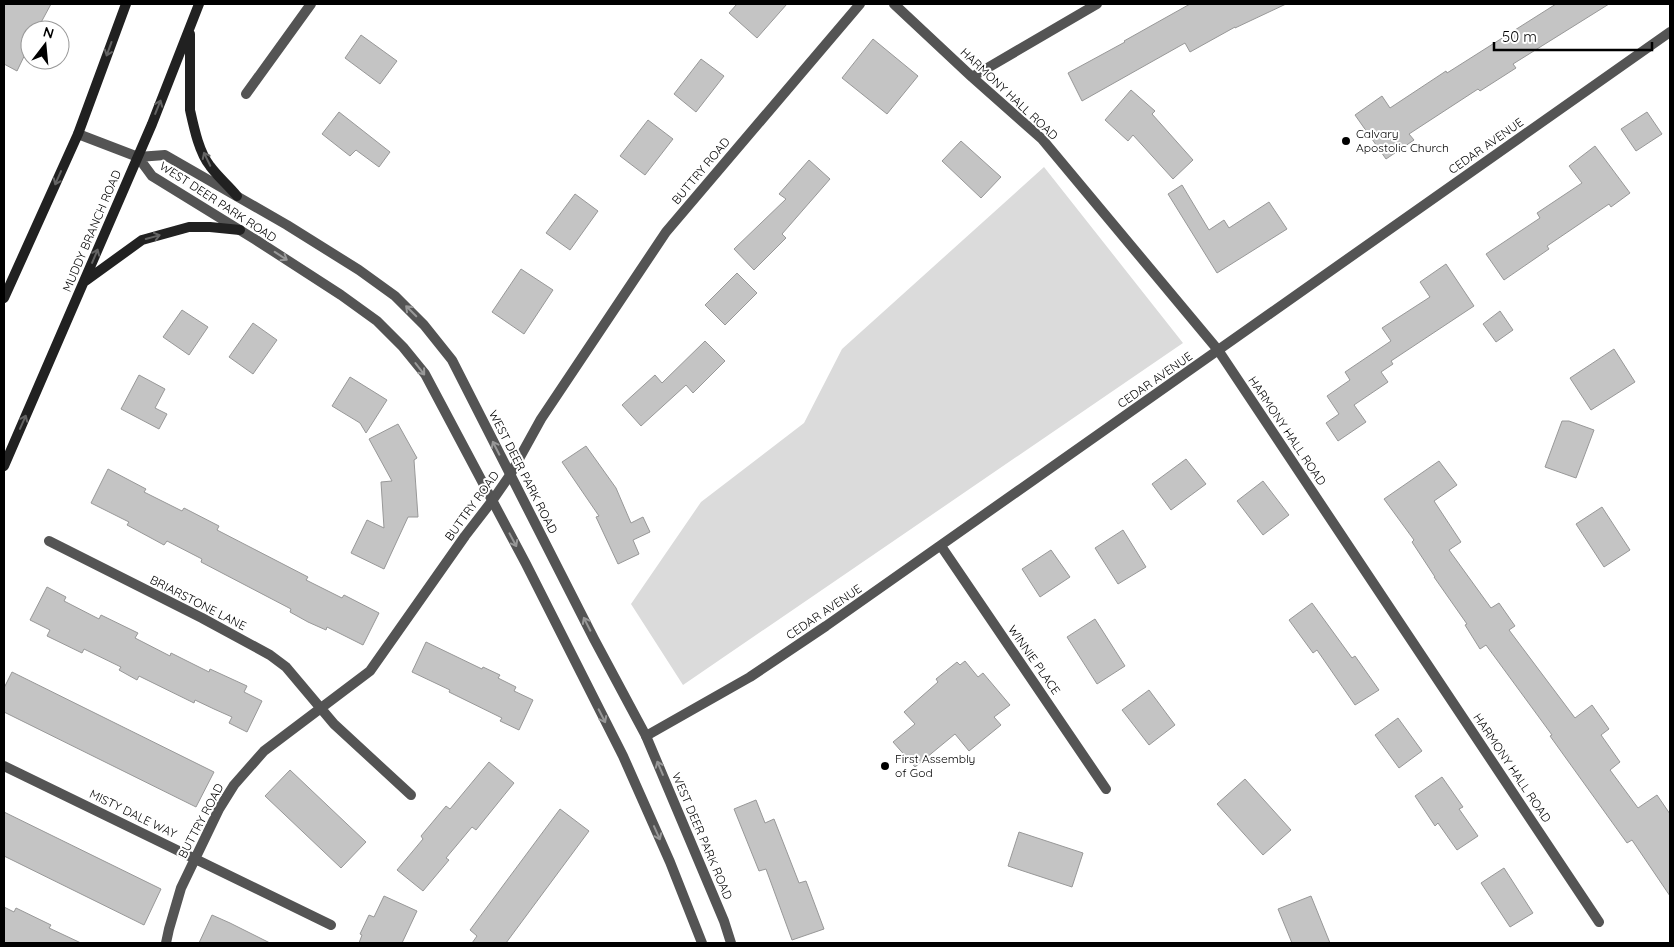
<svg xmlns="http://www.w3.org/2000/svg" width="1674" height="947" font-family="Quicksand,sans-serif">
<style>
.green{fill:#dbdbdb}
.building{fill:#c4c4c4;stroke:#989898}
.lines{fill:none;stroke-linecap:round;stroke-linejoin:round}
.minor{stroke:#545454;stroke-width:10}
.tertiary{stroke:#545454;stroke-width:10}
.secondary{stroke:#212121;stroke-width:10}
.oneway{stroke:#646464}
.oneway2{stroke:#989898}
.poi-dot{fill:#000;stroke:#fff;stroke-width:2}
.labels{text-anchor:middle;stroke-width:4;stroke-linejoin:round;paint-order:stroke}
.street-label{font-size:12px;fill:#000;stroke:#fff}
.poi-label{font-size:12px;fill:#000;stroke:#fff;text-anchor:start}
</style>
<rect width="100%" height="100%" fill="#fff"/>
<path class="green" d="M1044,167l139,176 -500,342 -52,-81 70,-102 103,-79 38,-74z"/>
<path class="building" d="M4,4h47l-14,26h-7v14l-13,27 -13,-7z
M737,4h50l-30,34 -28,-25z
M1190,4h96l-51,24v-1l-45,25 -5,-9 -103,58 -14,-28 57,-31 -1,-1z
M1556,4h53l-96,60 3,4 -36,23 -2,-2 -69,45 5,6 -28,19 -31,-44 27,-19 8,12 56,-37 1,2z
M361,35l36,26 -17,23 -35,-26z
M873,39l45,37 -31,38 -45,-36z
M701,59l23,17 -28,36 -22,-18z
M1131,90l24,21 -3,3 41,46 -20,19 -40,-44 -5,6 -23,-21z
M339,112l51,40 -11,15 -23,-17 -6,6 -28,-22z
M1647,112l15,22 -26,17 -15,-22z
M648,120l25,19 -28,36 -25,-19z
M961,141l40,36 -20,21 -39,-37z
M1595,146l35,47 -19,14 -2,-3 -62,42 2,3 -45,31 -18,-26 54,-36 -3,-5 45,-30 -13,-17z
M809,160l21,19 -48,55 4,4 -32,32 -20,-21 52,-50 -7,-5z
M1182,185l27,45 15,-10 5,8 40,-26 18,27 -70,44 -49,-79z
M575,194l23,17 -28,39 -24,-17z
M1446,264l28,42 -83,55 2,3 -12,8 7,10 -34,23 12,17 -28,19 -12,-18 13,-9 -12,-18 23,-16 -5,-8 46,-31 -9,-13 48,-31 -10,-15z
M521,269l32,21 -29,44 -32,-22z
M737,273l20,20 -32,32 -20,-20z
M182,310l26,17 -19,28 -26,-18z
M1500,311l13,19 -17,12 -13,-18z
M253,323l24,17 -24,34 -24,-17z
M705,341l20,20 -32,32 -7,-8 -45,41 -19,-21 33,-30 7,8z
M1614,349l21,33 -44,28 -21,-32z
M139,375l26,14 -10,19 12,6 -8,15 -38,-20z
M350,377l37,23 -21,33 -6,-10 -28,-17z
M1562,421h7l25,9 -18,48 -31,-11z
M398,424l19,34 -3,2 4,57h-10l-24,52 -33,-16 16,-33 17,8 -3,-46 11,-1 -23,-42z
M586,446l30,42 15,35 12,-6 7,15 -17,8 6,14 -21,10 -22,-47 3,-1 -37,-54z
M1186,459l20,25 -35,26 -19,-26z
M1439,461l18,24 -23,16 27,41 -12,8 42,58 8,-5 16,23 -6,4 66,88 17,-13 17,24 -8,6 19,27 -10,8 28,38 19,-13 13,19v82l-38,-56 -5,3 -77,-107 2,-1 -66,-90 -6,4 -15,-24 2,-1 -33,-47h1l-23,-35 2,-2 -30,-41z
M108,469l38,20 -2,3 38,19 2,-3 35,18 -2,4 91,47 -2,3 36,18 2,-3 35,18 -16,32 -36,-18 -1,3 -18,-8 -18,-10 1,-3 -90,-47 1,-3 -35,-18 -3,4 -37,-20 2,-3 -38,-19z
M1263,481l26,34 -26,20 -26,-34z
M1602,507l28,43 -26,17 -28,-43z
M1123,530l23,37 -28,17 -23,-36z
M1051,550l19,27 -30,20 -18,-28z
M47,587l19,10 -2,4 35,18 2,-4 37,18 -3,5 35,18 1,-3 38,19 1,-3 37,17 -3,6 18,9 -15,31 -18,-9 3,-6 -18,-8 -19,-9 -1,3 -55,-27 -2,4 -18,-10 2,-3 -37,-18 -2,4 -35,-17 3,-6 -20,-10z
M1312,603l40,55 3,-2 24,34 -24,15 -38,-55 -4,3 -24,-33z
M1095,619l30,47 -28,18 -30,-47z
M426,642l56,27 1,-2 17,8 -2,3 18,9 -2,4 19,9 -14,30 -19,-9 2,-3 -53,-26 1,-2 -38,-18z
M965,661l13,16 5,-4 27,32 -16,12 7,8 -32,26 -14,-17 -40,33 -22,-25 22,-18 -11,-12 34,-30 -2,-3 21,-17 3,3z
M12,672l202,100 -18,35 -192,-95v-24z
M1149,690l26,35 -26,20 -27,-35z
M1398,718l24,33 -23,17 -24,-33z
M489,762l25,21 -38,47 -4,-3 -26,31 3,2 -26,31 -26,-21 26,-31 -2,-3 25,-30 4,3z
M290,770l76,72 -25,26 -76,-72z
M1442,777l21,30 -4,2 19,27 -21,14 -19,-27 -3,3 -20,-30z
M1245,779l46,51 -28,25 -46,-51z
M756,800l9,23 9,-4 25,64 7,-2 18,48 -32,11 -26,-71 -7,2 -25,-62z
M560,809l29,22 -83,112h-34l5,-7 -7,-6z
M4,812l157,77 -17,36 -140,-69z
M1019,832l64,21 -11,34 -64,-21z
M1504,868l29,45 -23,14 -29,-44z
M384,896l33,15 -15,32h-43l3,-8 -2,-1 9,-19 5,2z
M1311,896l19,47h-38l-14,-34z
M4,907l10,5 2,-4 35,17 -2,3 32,15h-77z
M212,915l18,8 40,20h-71z"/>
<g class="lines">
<path class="minor" d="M894,4l78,73 70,62 176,211 381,572
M972,77l125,-73
M246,94l65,-90
M49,541l153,77 68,37 16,12 48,57 77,71
M941,546l165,243
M646,736l104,-59 76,-51 844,-594
M4,766l327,159
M166,943l3,-14 12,-41 38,-79 15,-24 30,-34 106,-80 95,-135 27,-35 18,-26 31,-56 125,-187 194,-228"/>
<path class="tertiary" d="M78,134l60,23 27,-2 122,70 72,45 36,26 29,29 28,35 142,279 52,97 78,185 7,22
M138,157l14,19 104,64 85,55 36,26 26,26 22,27 101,190 97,192 47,106 32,81"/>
<path class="secondary" d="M190,34v76c4,18 9,42 20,56 8,11 19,20 27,30
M84,282l58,-42 47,-13h21l30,3
M4,298l74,-164 48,-130
M4,466l148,-342 47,-120"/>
</g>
<defs><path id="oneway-shaft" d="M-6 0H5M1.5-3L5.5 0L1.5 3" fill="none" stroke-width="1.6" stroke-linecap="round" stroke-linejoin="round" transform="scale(1.25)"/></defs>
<g class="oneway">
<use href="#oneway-shaft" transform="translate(109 49) rotate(110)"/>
<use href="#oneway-shaft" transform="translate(158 107) rotate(-68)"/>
<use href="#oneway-shaft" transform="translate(207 159) rotate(-116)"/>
<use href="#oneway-shaft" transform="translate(58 178) rotate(114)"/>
<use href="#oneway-shaft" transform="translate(153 237) rotate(-15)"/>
<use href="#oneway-shaft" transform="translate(95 256) rotate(-67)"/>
<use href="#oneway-shaft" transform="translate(23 422) rotate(-66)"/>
</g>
<g class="oneway2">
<use href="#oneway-shaft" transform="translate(281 256) rotate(33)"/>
<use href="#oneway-shaft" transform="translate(411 311) rotate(-135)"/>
<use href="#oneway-shaft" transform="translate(420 369) rotate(52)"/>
<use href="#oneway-shaft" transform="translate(496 448) rotate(-117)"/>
<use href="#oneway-shaft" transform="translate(513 540) rotate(62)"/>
<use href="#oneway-shaft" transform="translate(587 624) rotate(-117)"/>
<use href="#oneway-shaft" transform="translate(602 716) rotate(63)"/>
<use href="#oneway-shaft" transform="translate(660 768) rotate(-113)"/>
<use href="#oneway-shaft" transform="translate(657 833) rotate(66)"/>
</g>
<g class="poi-dot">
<circle cx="1346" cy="141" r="5"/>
<circle cx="885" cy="766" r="5"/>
</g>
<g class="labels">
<g class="street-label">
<text transform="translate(1009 94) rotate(43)" y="4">HARMONY HALL ROAD</text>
<text transform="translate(1486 146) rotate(-35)" y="4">CEDAR AVENUE</text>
<text transform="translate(701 171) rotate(-50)" y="4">BUTTRY ROAD</text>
<text transform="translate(218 202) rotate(33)" y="4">WEST DEER PARK ROAD</text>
<text transform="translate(92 231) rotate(-67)" y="4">MUDDY BRANCH ROAD</text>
<text transform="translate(1155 380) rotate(-35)" y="4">CEDAR AVENUE</text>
<text transform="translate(1287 431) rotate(56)" y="4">HARMONY HALL ROAD</text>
<text transform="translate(523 472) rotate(63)" y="4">WEST DEER PARK ROAD</text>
<text transform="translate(472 506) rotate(-54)" y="4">BUTTRY ROAD</text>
<text transform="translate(198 603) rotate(27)" y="4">BRIARSTONE LANE</text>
<text transform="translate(824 612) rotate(-34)" y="4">CEDAR AVENUE</text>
<text transform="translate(1034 660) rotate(55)" y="4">WINNIE PLACE</text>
<text transform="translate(1512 768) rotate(56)" y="4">HARMONY HALL ROAD</text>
<text transform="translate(133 814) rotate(26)" y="4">MISTY DALE WAY</text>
<text transform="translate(201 821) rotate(-62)" y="4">BUTTRY ROAD</text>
<text transform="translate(702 836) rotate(67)" y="4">WEST DEER PARK ROAD</text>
</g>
<g class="poi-label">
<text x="1356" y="138">Calvary<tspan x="1356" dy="14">Apostolic Church</tspan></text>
<text x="895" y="763">First Assembly<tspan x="895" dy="14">of God</tspan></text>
</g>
</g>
<rect width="1674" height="947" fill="none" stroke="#000000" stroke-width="10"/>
<g transform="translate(45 45) rotate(16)"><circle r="24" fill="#ffffff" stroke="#999999"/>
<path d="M0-4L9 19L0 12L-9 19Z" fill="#000000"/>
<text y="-8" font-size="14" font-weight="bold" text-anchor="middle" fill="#000000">N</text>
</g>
<path d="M1494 42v8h158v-8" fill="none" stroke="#000000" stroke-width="2.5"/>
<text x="1502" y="42" font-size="15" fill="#000000" stroke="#ffffff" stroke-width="4" paint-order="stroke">50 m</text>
</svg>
